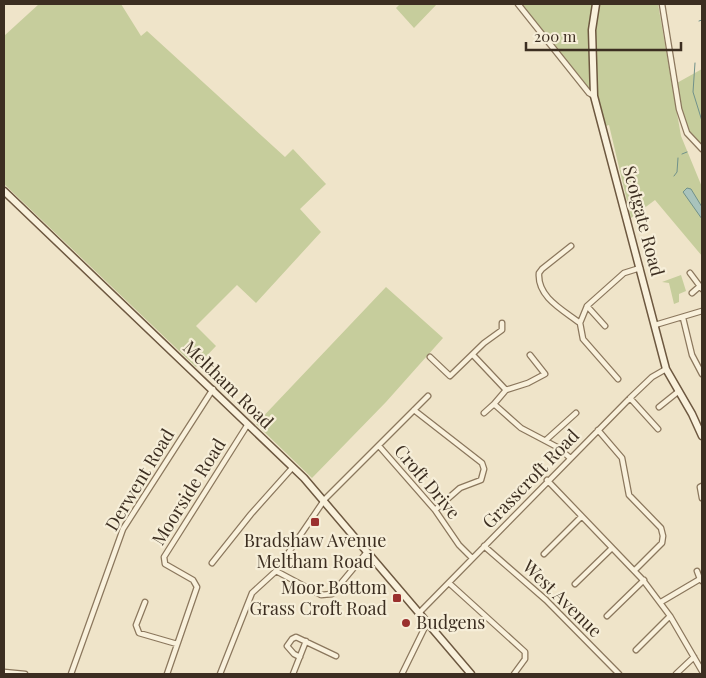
<svg xmlns="http://www.w3.org/2000/svg" width="706" height="678" font-family="'Playfair Display',serif">
<style>
.green{fill:#c6cd9c}
.water{fill:#a9c3bc;stroke:#70918a}
.lines{fill:none;stroke-linecap:round;stroke-linejoin:round}
.stream{stroke:#70918a;stroke-width:1}
.street-casing{stroke:#8b775d;stroke-width:7}
.secondary-casing{stroke:#6d5840;stroke-width:9}
.street{stroke:#f9f1dc;stroke-width:4.5}
.secondary{stroke:#f9f1dc;stroke-width:6}
.poi-dot{fill:#9a302e;stroke:#f6eed8;stroke-width:2}
.labels{text-anchor:middle;stroke-width:4.5;stroke-linejoin:round;paint-order:stroke}
.street-label{font-size:18px;fill:#3c2e21;stroke:#f6eed8}
.poi-label{font-size:18px;fill:#3c2e21;stroke:#f6eed8}
</style>
<rect width="100%" height="100%" fill="#efe4c9"/>
<path class="green" d="M39,4h82l20,32 6,-5 138,126 8,-8 33,35 -26,25 21,23 -65,71 -19,-18 -41,41 20,20 -20,21 -192,-183v-148z
M400,4h37l-23,24 -18,-20z
M520,4h138l23,132 21,51v69l-47,-56 -24,18 -22,-93 -10,3 -5,-25 -8,-19z
M702,69v75c-20,-10 -22,-40 -27,-60z
M681,275l5,16 -7,3v8l-5,2 -5,-21 -7,-1z
M386,287l57,51 -57,64 -74,76 -56,-54z"/>
<path class="water" d="M687,188l4,1 11,18v12l-19,-27z"/>
<g class="lines">
<path class="stream" d="M699,21l3,-1
M695,63l-2,29 9,29
M682,154l5,-2
M674,176l3,-4 1,-14"/>
<g class="street-casing">
<path id="street" d="M518,4l71,89 5,3
M662,4l17,105 8,24 15,16
M571,246l-29,23 -3,4c-2,24 24,37 41,50
M690,273l12,16
M692,293l8,-7
M587,306l18,20
M683,318l9,37 10,19
M655,325l47,-14
M473,355l33,35 -12,14 27,24 38,20 11,10
M430,357l20,19 34,-33 18,-13v-7
M618,379l-35,-40 -3,-16 7,-17 37,-33 16,-5
M506,390l22,-7 17,-9 -15,-19
M630,398l28,31
M659,407l20,-16
M414,410l68,53 2,6 -3,11 -21,8 -25,22
M484,413l10,-9
M598,430l24,28 7,37 32,33 2,8 -1,7 -27,27
M546,440l30,-27
M379,446l56,64 24,35 13,13
M547,480l96,100 27,36 32,55
M702,486l-2,1 2,11
M484,546l62,54 73,74
M544,554l37,-37
M212,563l39,-49 42,-47
M276,571l45,24 11,-1 35,-42
M697,571l3,8
M449,583l76,69v7l-11,15
M575,584l37,-36
M145,602l-9,23 3,8 38,11
M661,602l39,-23 2,2
M419,613l211,-215 22,-21 14,-8
M607,616l37,-36
M636,650l34,-34
M300,657l-6,-3 -7,-8 5,-7 4,-2 40,19
M4,672l21,2
M71,674l52,-145 90,-140
M167,674l30,-87 -4,-7 -28,-16 -1,-7 84,-133
M220,674l32,-81 24,-22 49,-72 103,-103
M293,674l13,-33
M402,674l25,-51
M676,674l18,-17"/>
</g>
<g class="secondary-casing">
<path id="secondary" d="M596,4l-4,26 2,66 72,273 26,45 10,22
M4,191l300,287 167,196"/>
</g>
<use href="#street" class="street"/>
<use href="#secondary" class="secondary"/>
</g>
<g class="poi-dot">
<rect x="310" y="517" width="10" height="10" rx="2.5"/>
<rect x="392" y="593" width="10" height="10" rx="2.5"/>
<circle cx="406" cy="623" r="5"/>
</g>
<g class="labels">
<g class="street-label">
<text transform="translate(643 221) rotate(75)" y="6">Scotgate Road</text>
<text transform="translate(228 385) rotate(44)" y="6">Meltham Road</text>
<text transform="translate(531 479) rotate(-46)" y="6">Grasscroft Road</text>
<text transform="translate(140 480) rotate(-59)" y="6">Derwent Road</text>
<text transform="translate(427 482) rotate(50)" y="6">Croft Drive</text>
<text transform="translate(189 492) rotate(-58)" y="6">Moorside Road</text>
<text transform="translate(562 599) rotate(44)" y="6">West Avenue</text>
</g>
<g class="poi-label">
<text x="315" y="547">Bradshaw Avenue<tspan x="315" dy="21">Meltham Road</tspan></text>
<text x="387" y="594" text-anchor="end">Moor Bottom<tspan x="387" dy="21">Grass Croft Road</tspan></text>
<text x="416" y="629" text-anchor="start">Budgens</text>
</g>
</g>
<rect width="706" height="678" fill="none" stroke="#3c2e21" stroke-width="10"/>
<path d="M526 42v8h155v-8" fill="none" stroke="#3c2e21" stroke-width="2.5"/>
<text x="534" y="42" font-size="15" fill="#3c2e21" stroke="#f6eed8" stroke-width="4" paint-order="stroke">200 m</text>
</svg>
